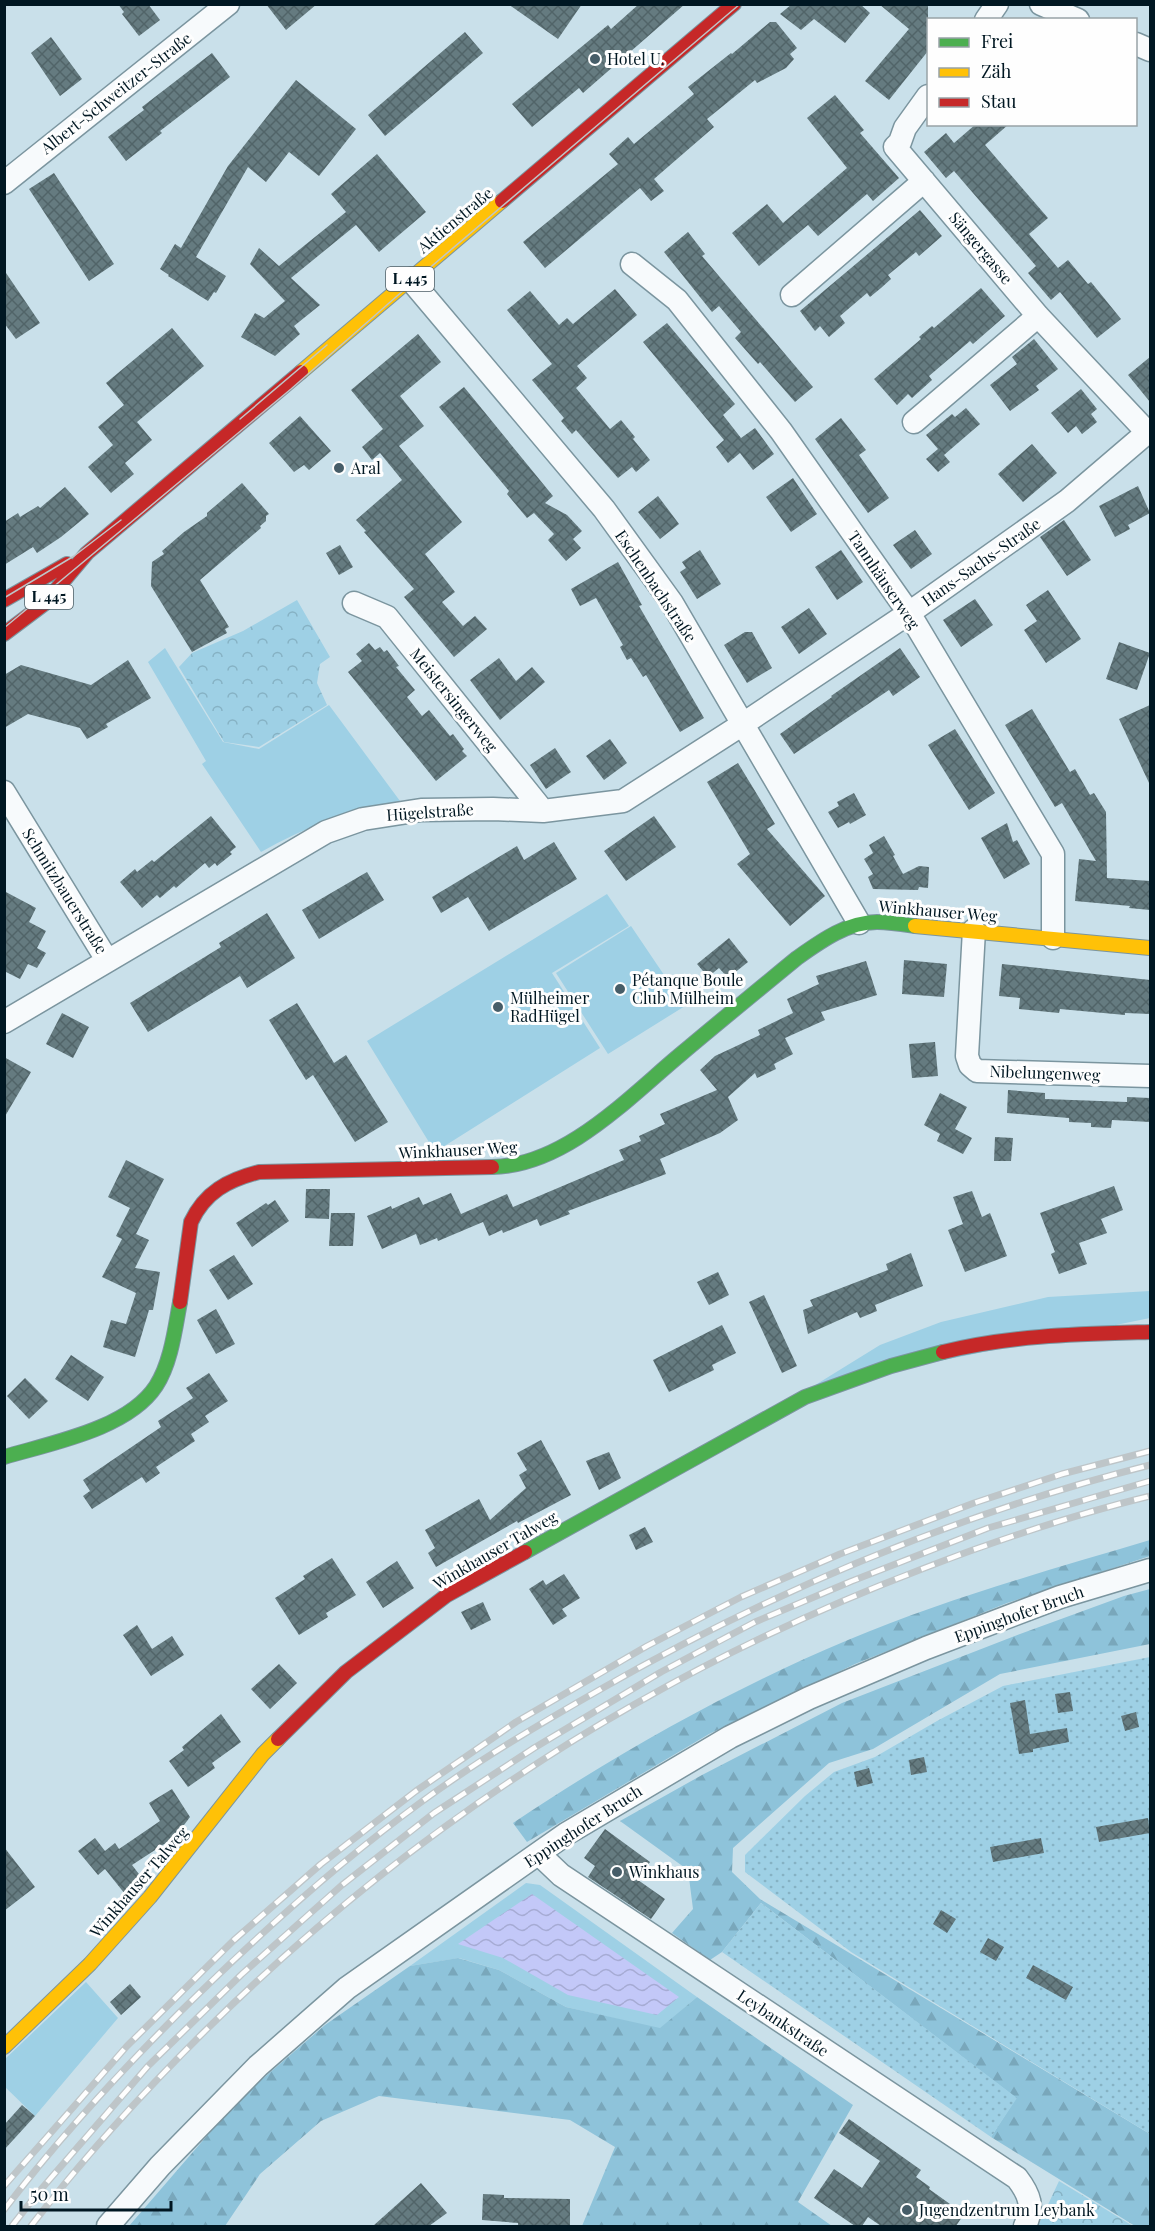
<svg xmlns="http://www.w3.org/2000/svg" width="1155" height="2231" font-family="'Playfair Display',serif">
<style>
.grass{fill:#9ed0e5}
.forest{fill:url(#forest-firs)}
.park{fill:url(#park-crowns)}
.garden{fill:url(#garden-dots)}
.water{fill:url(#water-waves)}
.building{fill:url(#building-cross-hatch)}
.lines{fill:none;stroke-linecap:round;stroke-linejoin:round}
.street-casing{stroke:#7b959f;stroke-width:25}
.fast-casing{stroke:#7b959f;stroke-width:16}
.slow-casing{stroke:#7b959f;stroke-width:16}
.jam-casing{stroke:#7b959f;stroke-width:16}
.street{stroke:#f7fafc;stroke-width:22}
.fast{stroke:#4caf50;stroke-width:14}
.slow{stroke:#ffc107;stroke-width:14}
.jam{stroke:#c62828;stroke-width:14}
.tram{stroke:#bec5c8;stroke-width:1.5}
.rail-casing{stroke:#bec5c8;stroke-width:7}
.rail{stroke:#fefefe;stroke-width:4.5;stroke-dasharray:14;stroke-linecap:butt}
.poi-dot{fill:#465d68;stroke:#fefefe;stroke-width:2}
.labels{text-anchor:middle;stroke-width:6;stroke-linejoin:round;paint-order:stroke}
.shield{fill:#fefefe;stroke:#4c5c64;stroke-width:1.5}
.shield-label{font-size:15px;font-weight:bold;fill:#001722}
.poi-label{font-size:16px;fill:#001722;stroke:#fefefe;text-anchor:start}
.street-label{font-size:16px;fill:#001722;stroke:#fefefe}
</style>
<defs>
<pattern id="forest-firs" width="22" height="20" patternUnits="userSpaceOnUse" patternTransform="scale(1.5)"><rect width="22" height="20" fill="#8ec3da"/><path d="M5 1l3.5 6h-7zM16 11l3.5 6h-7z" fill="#79a7bb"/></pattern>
<pattern id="park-crowns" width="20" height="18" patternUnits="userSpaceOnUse" patternTransform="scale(1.5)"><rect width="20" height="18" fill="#9ed0e5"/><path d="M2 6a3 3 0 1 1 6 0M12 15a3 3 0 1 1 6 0" fill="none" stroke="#86b2c4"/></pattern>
<pattern id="garden-dots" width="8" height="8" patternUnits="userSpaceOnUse" patternTransform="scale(1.5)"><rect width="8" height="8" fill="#9ed0e5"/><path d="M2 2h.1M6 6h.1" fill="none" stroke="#86b2c4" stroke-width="1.8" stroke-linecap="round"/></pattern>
<pattern id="water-waves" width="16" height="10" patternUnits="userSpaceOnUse" patternTransform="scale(1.5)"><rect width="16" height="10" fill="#c3c8f8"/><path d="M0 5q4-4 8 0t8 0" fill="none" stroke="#a6abd4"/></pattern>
<pattern id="building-cross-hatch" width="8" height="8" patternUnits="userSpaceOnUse" patternTransform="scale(1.5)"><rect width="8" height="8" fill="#657b80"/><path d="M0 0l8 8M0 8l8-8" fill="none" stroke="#516468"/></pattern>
</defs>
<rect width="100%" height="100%" fill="#c9e0ea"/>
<path class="grass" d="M165,648l58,94 36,7 70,-44 71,96c-50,9 -95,26 -139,51l-59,-88 4,-3 -58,-99z
M607,894l22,32 -77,47 48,75 -165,104 -68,-111z
M631,926l54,80 -77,48 -52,-81z
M1150,1291v27l-338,69 68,-42 61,-23 107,-25z
M526,1883l14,2 157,112 -37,32 -94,-22 -67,-37 -40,-12 -49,8z
M86,1982l32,36 -83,98 -30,-29 -1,-27z"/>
<path class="forest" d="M1150,1540v16l-143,47 -152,61 -146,70 -182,108 -14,-19c106,-71 218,-134 335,-183 98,-41 201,-70 302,-100z
M1150,1589v55l-150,30 -127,75 -44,14 -96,85 -1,24 28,27 390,235v92h-15l-144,-89 25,-39 -255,-195 -39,49 -12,8 -38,-27 21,-24 -5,-39 -68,-49 82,-46 140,-72 178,-69 104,-38z
M458,1958l41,12 67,37 94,21 37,-31 156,108 -55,97 34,24h-250l33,-79 -45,-27 -191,-24 -58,25 -61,53 -35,52h-96l108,-125 88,-76 85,-59z"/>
<path class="park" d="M297,600l33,57 -10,7 -3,19 10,22 -68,42 -35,-5 -45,-75 13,-14 51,-22z
M1059,2181l74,45h-95z"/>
<path class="garden" d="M1150,1657v477l-299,-182 -106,-80v-17l60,-59 29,-24 41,-15 62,-36 66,-35z
M761,1903l256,195 -26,39 -269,-185z"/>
<path class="water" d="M532,1894l147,103 -22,18 -89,-20 -65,-37 -45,-14z"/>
<path class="building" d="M118,4h30l12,16 -21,16 -17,-22 2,-2z
M266,4h51l-31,26z
M508,4h74l-24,35z
M639,4h46l-102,89 -4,-5 -47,39 -20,-23 96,-79 3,4z
M792,4h68l10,9 -25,30 -31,-24 -13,11 -21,-16z
M879,4h49v47l-39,49 -24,-19 44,-52z
M770,22h6l21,26 -7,6 4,5 -8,9 -29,15 -2,-3 -48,39 7,8 -60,52 10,12 -13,10 -11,-13 -95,80 -22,-26 95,-78 -9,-10 19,-17 6,7 60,-50 -6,-7 43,-34 1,1z
M465,32l18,21 -98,83 -17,-21z
M51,37l31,42 -22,17 -29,-43z
M212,53l18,24 -70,54 2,2 -36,28 -18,-24 36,-27 -2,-3z
M296,80l60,49 -37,47 -30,-24 -23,30 -18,-15 -52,90 30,19 -10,17 -2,-1 -6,9 -40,-25 1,-1 -9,-6 15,-25 6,4 47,-82z
M835,95l29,35 -4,3 39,45 -26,23 -6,-7 -49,42 -10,-11 -49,41 -27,-33 35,-29 16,19 64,-55 -40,-50z
M976,124h33l-24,21 63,73 -19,16 29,34 10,-8 20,24 3,-2 30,37 -24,19 -37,-46 -9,8 -23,-27 8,-7 -82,-95 -8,7 -22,-26 22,-19 8,10z
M377,154l49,58 -47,40 -23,-27 -65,53 29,27 -26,21 6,8 -25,22 -34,-19 14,-24 9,5 21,-17 -35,-37 9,-16 20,18 67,-54 -15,-18z
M54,173l60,91 -25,17 -60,-92z
M920,210l22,26 -23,20 -3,-4 -28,23 3,4 -10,9 -11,9 -3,-4 -27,23 5,7 -16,14 -9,-11 -5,5 -15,-20z
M688,232l17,22 -3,2 111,131 -18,15 -35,-40 -2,2 -23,-26 6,-6 -22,-26 -7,6 -48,-60z
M4,270l36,53 -24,16 -12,-16z
M981,288l24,28 -32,28 -3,-3 -41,35 3,4 -20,18 -4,-4 -11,11 -23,-26 47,-40 -2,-2 13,-11 2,2z
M615,289l22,26 -60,51 10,12 -11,10 34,41 11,-9 14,17 -2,2 17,21 -14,12 -4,-5 -14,11 -42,-48 -4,4 -11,-13 3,-3 -32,-38 20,-16 -45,-54 23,-19 29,34 8,-7 6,6z
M667,323l68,81 -12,11 18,23 14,-10 19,26 -21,16 -13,-17 -12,10 -12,-16 8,-7 -81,-98z
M172,328l32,38 -67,56 15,18 -27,23 9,11 -23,19 -23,-26 25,-22 -15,-18 26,-22 -18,-22z
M418,334l23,28 -41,34 24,30 -25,20 63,76 -37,32 30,38 -13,10 21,24 12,-10 12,13 -33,28 -50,-60 10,-8 -50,-57 2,-1 -10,-11 46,-40 -22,-27 -8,7 -10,-13 21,-18 -32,-39z
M1034,339l24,30 -22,17 3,4 -29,21 -20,-26 27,-21 -5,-7z
M1150,357v45l-22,-27z
M464,387l89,109 -8,7 22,12 15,16 -9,8 8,9 -15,13 -18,-21 6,-6 -20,-21 -7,5 -20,-24 2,-3 -70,-84z
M1081,389l16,20 -6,5 6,8 -15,12 -6,-8 -8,7 -17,-20z
M966,408l14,16 -36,31 6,7 -12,10 -12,-13 12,-10 -12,-14 26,-21 3,3z
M300,416l31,35 -22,19 -5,-5 -10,7 -25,-29z
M841,418l25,32 -7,5 30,43 -21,15 -53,-74z
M1032,444l25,29 -34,29 -25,-28z
M793,478l24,36 -26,18 -25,-35z
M242,483l27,31 -3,2v5l-6,5 1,2 -61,52 29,47 -4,2 2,4 -35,19 -41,-66 1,-24 12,-8 -2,-3 22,-19 23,-16v-3z
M1138,486l12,27 -22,12 2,4 -15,8 -16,-31z
M65,487l24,27 -28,23 -24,16 -4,-6 -29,18v-43l14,-9 2,4 18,-11 2,2z
M658,496l21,28 -19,15 -22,-27z
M1064,520l27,40 -24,16 -27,-39z
M915,530l17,24 -21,15 -18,-24z
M340,545l13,22 -14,8 -13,-22z
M700,550l21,34 -24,15 -17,-27 6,-4 -4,-6z
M841,550l22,32 -26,18 -22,-33z
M618,562l24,43 -3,1 65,112 -24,14 -34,-57 -3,2 -12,-19 -4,2 -7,-13 3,-2 -27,-47 -16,8 -9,-17z
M1048,590l33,49 -35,24 -22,-33 13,-9 -11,-16z
M975,599l18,26 -32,22 -18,-27z
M809,608l18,26 -28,20 -18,-27z
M745,632h7l20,36 -25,15 -23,-38z
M1119,642l31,11 -13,37 -31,-11z
M369,643l6,7 5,-3 4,5 3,-2 12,16 -3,1 19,23 -8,7 15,19 7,-6 21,26 3,-2 11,15 -2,2 5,5 -31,25 -88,-109 14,-11 -6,-7z
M900,648l20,29 -27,19 -4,-6 -95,64 -14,-20 52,-37 -1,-1z
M499,658l17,23 16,-14 13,15 -45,38 -30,-40z
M128,660l23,38 -45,26 2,3 -21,12 -7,-11 -52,-14 -24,14v-53l17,-10 70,20z
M1150,705v80l-31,-66z
M1032,709l38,63 5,-3 15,26 4,-2 12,19 1,66 43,3v29l-21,-2 1,-2 -55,-5 4,-42 17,2 -34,-58 -7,4 -50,-82z
M955,729l40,64 -26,17 -41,-65z
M610,739l17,24 -23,17 -18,-24z
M555,748l16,24 -25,17 -16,-24z
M738,763l37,61 -8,5 58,67 -35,30 -53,-62 13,-10 -43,-72z
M854,793l12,22 -16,9 -1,-2 -11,6 -10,-16 11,-6 -2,-4z
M211,816l25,31 -6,5 2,2 -15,12 -2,-3 -6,5 -4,-5 -29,25 -2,-2 -14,12 -3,-3 -15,13 -22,-26 15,-13 2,3 15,-12 2,2z
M654,816l22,31 -50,34 -22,-30z
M1007,823l6,19 4,-2 13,24 -26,15 -23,-41z
M884,836l11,19 -2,1 10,18 16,-8 10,1 -1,21 -9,-1 -1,3 -45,-1 -5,-12 5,-3 -9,-15 9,-6 -4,-8z
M554,842l23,37 -88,52 -21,-34 -27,16 -9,-16 85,-51 7,14z
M367,872l17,28 -65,39 -17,-29z
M4,891l32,17 -7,14 17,9 -9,17 9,5 -9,15 -9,-4 -8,15 -16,-8z
M267,913l28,45 -48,30 -7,-12 -92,56 -18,-29 91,-56 -2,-4z
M729,938l19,24 -20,16 -9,-10 -11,9 -11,-13z
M904,960l43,4 -3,33 -42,-3z
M866,961l11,34 -56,17 4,8 -40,18 8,16 -19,10 2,5 -19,9 -2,-5 -27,24 10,23 -18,13 -60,26 6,15 -98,37 2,3 -30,12 -3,-7 -34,14 -1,-3 -13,6 -6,-14 -45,19 -1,-3 -17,7 -4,-11 -34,15 -15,-33 24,-10 1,3 27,-12 4,8 28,-12 10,21 46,-20 6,13 111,-47 -5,-10 22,-9 -2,-5 26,-12 -5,-10 57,-24 -17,-20 15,-14 45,-21 -2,-5 35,-17 -6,-14 32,-15 -3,-8z
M1002,964l148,16v34l-25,-1v2l-65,-6 -1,4 -40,-4 1,-11 -21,-2z
M297,1003l37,60 12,-8 42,67 -33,20 -42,-67 -7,5 -37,-60z
M62,1013l27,14 -16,31 -27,-14z
M935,1042l3,34 -26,2 -3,-34z
M4,1057l27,15 -27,46z
M1008,1090l37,3v6l82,3v-5l23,1v24l-38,-2 -1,8 -20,-1v-4l-22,-1v-4l-62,-5z
M940,1093l27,14 -12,22 17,9 -9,16 -26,-13 3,-7 -16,-9z
M995,1137l18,1 -2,23h-17z
M126,1160l38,19 -28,55 13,6 -14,28 25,4 -7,38h-4l-14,47 -32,-10 8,-27 15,4 10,-31 -34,-16 20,-38 -6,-3 14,-28 -22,-11z
M1114,1186l9,24 -22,9 6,14 -28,10 8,21 -28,10 -8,-20 4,-2 -15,-39z
M306,1189h24l-1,30 -24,-1z
M972,1191l10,26 8,-4 17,43 -42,16 -17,-42 15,-6 -10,-27z
M275,1200l14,21 -37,26 -16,-24 30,-20 2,2z
M331,1213h24l-2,33h-24z
M911,1253l12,33 -48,19 2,6 -17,7 -3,-6 -49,22 -5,-24 10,-4 -3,-6 78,-30 -2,-6z
M234,1255l19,29 -25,16 -19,-30z
M718,1272l11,23 -20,10 -12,-23z
M764,1295l33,71 -15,7 -33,-71z
M216,1309l19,35 -19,10 -19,-34z
M722,1325l14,28 -24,12 2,5 -45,22 -16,-32z
M71,1355l33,22 -16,24 -33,-22z
M209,1373l19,28 -23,15 4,6 -18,12 4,7 -39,26 4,6 -14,10 -4,-6 -50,32 -9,-13 7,-5 -7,-11 78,-53 -3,-6 35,-23 -7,-10z
M25,1378l23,23 -19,18 -22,-23z
M541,1440l30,55 -53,28 -1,-2 -81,46 -8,-14 7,-5 -10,-18 54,-31 11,21 36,-32 -7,-13 8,-5 -10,-17z
M609,1452l12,26 -22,12 -13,-29z
M645,1527l8,15 -17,8 -7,-15z
M332,1558l24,37 -30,18 2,4 -29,18 -24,-37 30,-19 -2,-3z
M397,1561l17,27 -31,20 -17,-26z
M564,1574l16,24 -18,11 5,7 -14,9 -24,-36 14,-9 3,5z
M483,1602l8,18 -20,10 -10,-18z
M137,1625l15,24 20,-13 12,19 -33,21 -28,-41z
M279,1664l18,19 -27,26 -19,-20z
M1070,1692l3,19 -15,2 -3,-19z
M1025,1700l5,34 37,-6 2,14 -36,7v3l-14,2 -9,-51z
M1136,1712l3,15 -14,4 -4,-15z
M221,1714l20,28 -29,21 3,5 -27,19 -19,-26 15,-11 -2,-3z
M924,1757l3,15 -16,3 -2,-15z
M869,1768l4,15 -16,4 -3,-15z
M172,1789l18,28 -15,20 -43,28 10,13 -17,16 -20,-25 -7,6 -20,-24 17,-13 10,13 10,-8 4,6 41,-28 -11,-18z
M1148,1818l2,15 -51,9 -3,-15z
M605,1829l45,33 -12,18 27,19 -14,20 -63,-42 7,-11 -11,-8z
M1041,1838l3,15 -51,9 -3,-15z
M4,1847l31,40 -31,24z
M941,1910l15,9 -9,14 -14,-9z
M988,1938l16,9 -8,14 -16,-9z
M1033,1965l40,22 -7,13 -40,-22z
M130,1984l11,13 -20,18 -11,-13z
M22,2105l13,11 -31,34v-25z
M849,2119l72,51 -5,7 14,10 -1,2 35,25 -8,12h-75l-13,-9 -6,9h-7l-41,-28 20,-29 28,19 18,-27 -41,-28z
M421,2183l26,30 -18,13h-56z
M483,2194l21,1v3l66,1v27h-52v-3l-36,-3z"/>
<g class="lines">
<g class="street-casing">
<path id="street" d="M1041,4l37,16
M986,20l11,-16
M1136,44l14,6
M928,96l-23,32 -5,14 -5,5 143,169 109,116
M4,183l224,-179
M632,264l45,36 104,131 128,182 144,241v84
M410,279l194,230 68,94 187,320
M792,295l132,-114
M914,422l124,-106
M354,603l33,14 156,194
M4,792l103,168
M974,930l-7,126 3,9 7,6 173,5
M4,1022l322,-190 37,-13 58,-9 72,-1 50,2 80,-10 120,-77 166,-111 158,-112 83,-71
M539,1854l22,21 456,303c13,17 17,29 8,48
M108,2226l52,-60 98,-100 89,-78 219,-154 164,-97 79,-39 117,-50 134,-51 90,-27"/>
</g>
<g class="fast-casing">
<path id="fast" d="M492,1167c73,-1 136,-69 189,-113 38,-32 77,-64 116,-96 24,-17 50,-36 80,-36 13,0 25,2 38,4
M4,1457c47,-14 124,-28 152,-71 15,-23 19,-57 24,-84
M525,1552l280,-155 86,-31 52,-14"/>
</g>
<g class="slow-casing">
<path id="slow" d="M301,372l201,-171
M915,926l235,22
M4,2047l86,-83 60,-67 113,-143 15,-15"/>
</g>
<g class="jam-casing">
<path id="jam" d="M502,201l232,-197
M4,600l63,-36
M4,634l40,-30 43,-51 214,-181
M180,1302l11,-80c14,-30 37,-42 68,-50l233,-5
M943,1352c68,-17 138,-18 207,-20
M278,1739l68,-67 101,-77 78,-43"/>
</g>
<use href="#street" class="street"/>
<use href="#fast" class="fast"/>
<use href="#slow" class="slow"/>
<use href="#jam" class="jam"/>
<path class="tram" d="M240,419l87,-74
M4,598l70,-42 47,-36
M4,628l287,-239 122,-107 327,-278"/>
<g class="rail-casing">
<path id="rail" d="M4,2186l123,-140 107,-106 87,-76 95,-73 100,-69 131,-76 94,-49 99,-43 134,-51 88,-29 88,-23
M4,2210c54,-71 114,-136 177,-199 76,-75 156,-148 243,-211 56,-41 117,-77 177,-111 173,-99 357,-175 549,-224
M12,2226l25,-32 111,-128 94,-92 100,-89 92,-72 100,-65 127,-76 94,-50 97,-41 136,-53 162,-47
M31,2226c54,-70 114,-136 177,-198 207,-204 444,-356 714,-459 75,-29 151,-54 228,-73"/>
</g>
<use href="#rail" class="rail"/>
</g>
<g class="poi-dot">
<circle cx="595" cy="59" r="6"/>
<circle cx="339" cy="468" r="6"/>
<circle cx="620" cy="989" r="6"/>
<circle cx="498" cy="1007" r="6"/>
<circle cx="617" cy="1872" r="6"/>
<circle cx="907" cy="2210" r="6"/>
</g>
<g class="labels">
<g class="shield">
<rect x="386" y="267" width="48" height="24" rx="4.5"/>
<rect x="25" y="585" width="48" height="24" rx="4.5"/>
</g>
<g class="shield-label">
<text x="410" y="284">L 445</text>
<text x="49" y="602">L 445</text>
</g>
<g class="poi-label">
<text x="607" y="65">Hotel U.</text>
<text x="351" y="474">Aral</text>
<text x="632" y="986">Pétanque Boule<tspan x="632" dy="18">Club Mülheim</tspan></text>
<text x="510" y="1004">Mülheimer<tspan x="510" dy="18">RadHügel</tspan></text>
<text x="629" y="1878">Winkhaus</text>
<text x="919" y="2216">Jugendzentrum Leybank</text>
</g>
<g class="street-label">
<text transform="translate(116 93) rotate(-38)" y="6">Albert-Schweitzer-Straße</text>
<text transform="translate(455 220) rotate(-40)" y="6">Aktienstraße</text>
<text transform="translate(981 248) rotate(50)" y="6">Sängergasse</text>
<text transform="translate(981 562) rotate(-35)" y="6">Hans-Sachs-Straße</text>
<text transform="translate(884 580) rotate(56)" y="6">Tannhäuserweg</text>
<text transform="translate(656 586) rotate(56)" y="6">Eschenbachstraße</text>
<text transform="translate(454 700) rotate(51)" y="6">Meistersingerweg</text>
<text transform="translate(430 812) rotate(-4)" y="6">Hügelstraße</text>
<text transform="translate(65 891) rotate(58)" y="6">Schmitzbauerstraße</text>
<text transform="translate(938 911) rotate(5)" y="6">Winkhauser Weg</text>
<text transform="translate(1045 1073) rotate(2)" y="6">Nibelungenweg</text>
<text transform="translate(458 1150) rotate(-3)" y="6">Winkhauser Weg</text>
<text transform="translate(495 1550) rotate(-30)" y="6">Winkhauser Talweg</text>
<text transform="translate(1019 1614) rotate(-20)" y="6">Eppinghofer Bruch</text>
<text transform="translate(583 1826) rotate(-33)" y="6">Eppinghofer Bruch</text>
<text transform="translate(139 1882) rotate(-49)" y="6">Winkhauser Talweg</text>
<text transform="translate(783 2023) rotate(34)" y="6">Leybankstraße</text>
</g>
</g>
<rect width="1155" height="2231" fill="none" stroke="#001722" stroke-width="12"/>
<rect x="927" y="18" width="210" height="108" fill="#fefefe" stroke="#98a2a6" stroke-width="1.5"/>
<rect x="939" y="38" width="30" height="9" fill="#4caf50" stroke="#98a2a6" stroke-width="1.5"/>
<text x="981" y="48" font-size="18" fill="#001722">Frei</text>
<rect x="939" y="68" width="30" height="9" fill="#ffc107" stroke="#98a2a6" stroke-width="1.5"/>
<text x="981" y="78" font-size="18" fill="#001722">Zäh</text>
<rect x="939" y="98" width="30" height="9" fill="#c62828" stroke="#98a2a6" stroke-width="1.5"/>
<text x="981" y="108" font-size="18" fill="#001722">Stau</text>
<path d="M21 2201v9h150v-9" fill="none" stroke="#001722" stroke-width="3"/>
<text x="30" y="2201" font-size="18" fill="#001722" stroke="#fefefe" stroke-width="4.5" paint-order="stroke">50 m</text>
</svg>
